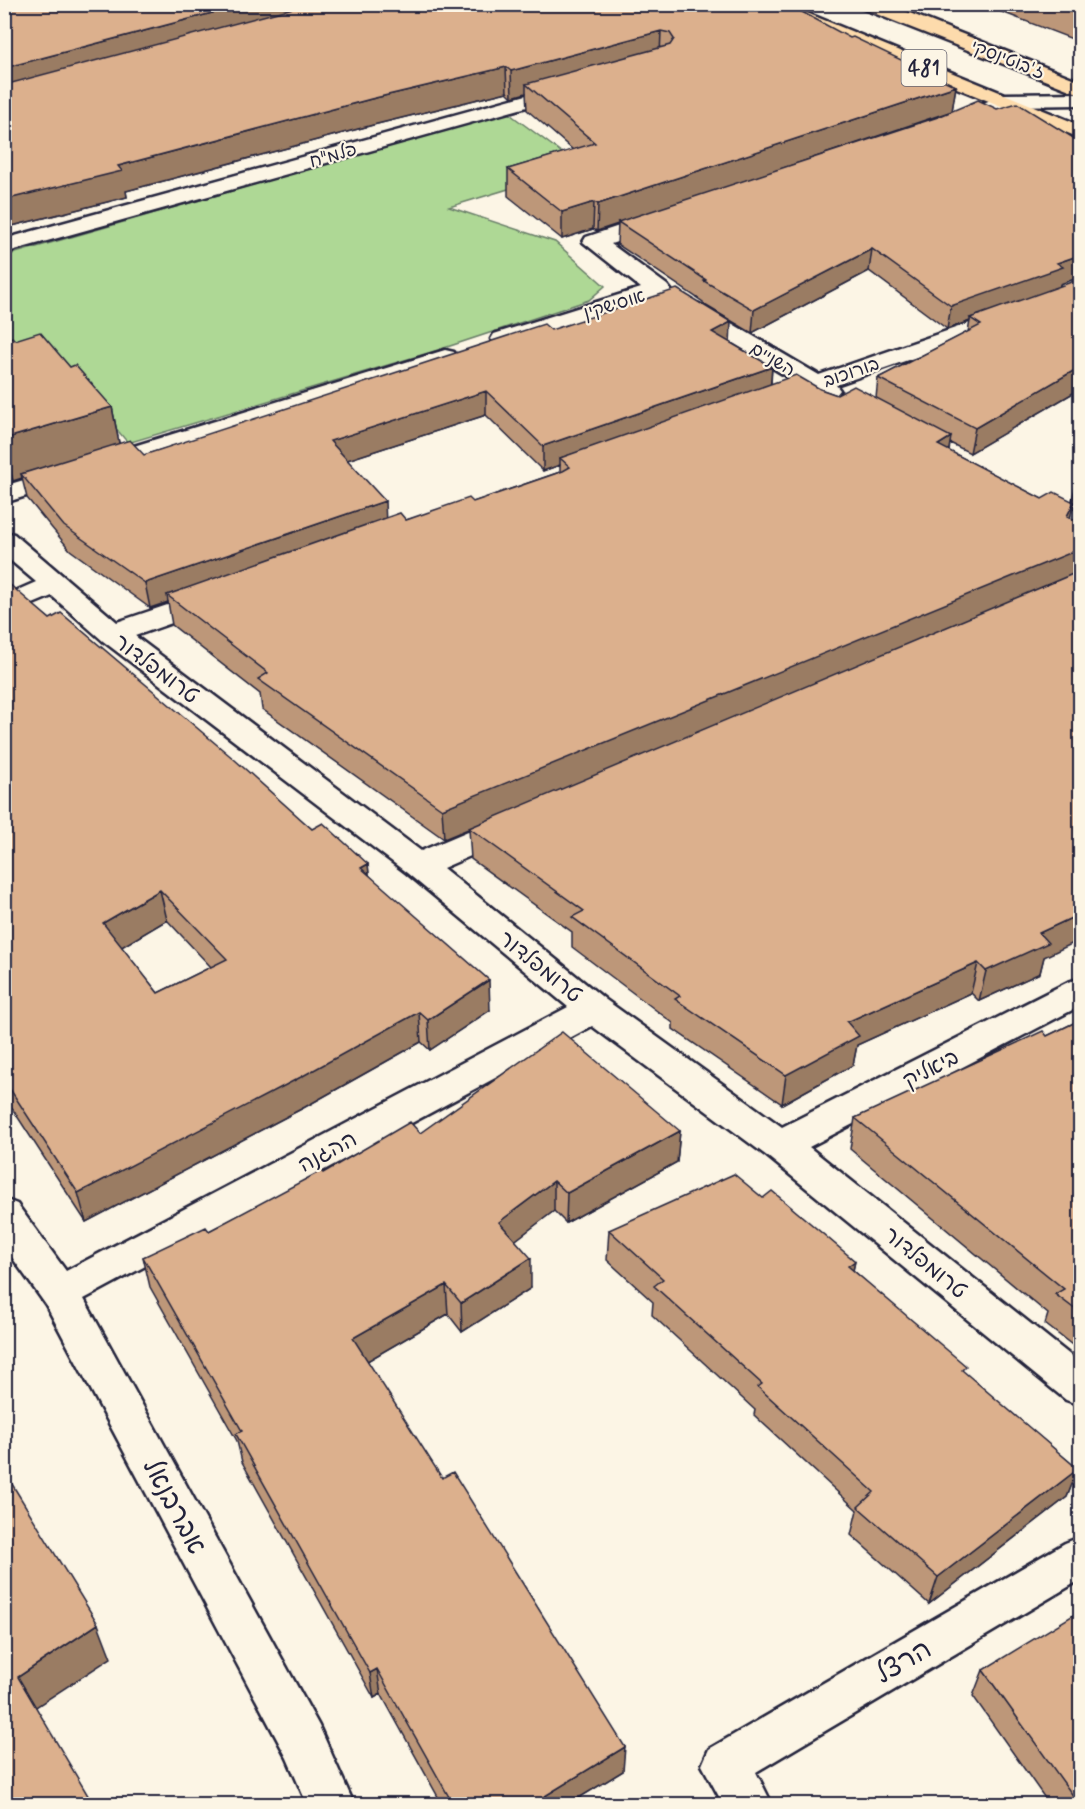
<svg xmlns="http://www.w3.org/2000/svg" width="1085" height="1809" font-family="Mynerve,'Playpen Sans Hebrew',sans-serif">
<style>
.green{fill:#aed895;stroke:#687d68;stroke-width:1.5}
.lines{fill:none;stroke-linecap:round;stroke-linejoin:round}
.minor-casing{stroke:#22223b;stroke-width:5}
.major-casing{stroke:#22223b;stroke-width:5}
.minor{fill:#fcf5e5;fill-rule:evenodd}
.major{fill:#fddbac;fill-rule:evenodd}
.wall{fill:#bd9779;stroke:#22223b;stroke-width:1.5;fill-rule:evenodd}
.shaded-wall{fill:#9a7b63;stroke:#22223b;stroke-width:1.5}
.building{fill:#dcb08d;stroke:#22223b;stroke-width:1.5;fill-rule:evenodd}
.labels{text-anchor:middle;stroke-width:4.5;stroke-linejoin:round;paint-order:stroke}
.far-street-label{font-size:18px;fill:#22223b;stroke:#fcf5e5}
.shield{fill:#fcf5e5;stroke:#63616e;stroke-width:1.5}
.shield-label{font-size:21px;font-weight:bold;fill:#22223b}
.street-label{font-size:22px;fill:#22223b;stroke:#fcf5e5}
.near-street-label{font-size:27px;fill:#22223b;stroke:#fcf5e5}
</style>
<rect width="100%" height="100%" fill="#fcf5e5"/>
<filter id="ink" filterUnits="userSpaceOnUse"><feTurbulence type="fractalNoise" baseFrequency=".0167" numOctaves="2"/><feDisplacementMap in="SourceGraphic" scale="12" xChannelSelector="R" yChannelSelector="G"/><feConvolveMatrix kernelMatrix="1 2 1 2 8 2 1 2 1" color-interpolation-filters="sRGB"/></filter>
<g filter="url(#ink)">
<path class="green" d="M507,112l74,55 -132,40 106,35 50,44 -16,14 -151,50 -310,93 -67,-81 -56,17v-123z"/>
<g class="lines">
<g class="minor-casing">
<path id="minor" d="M570,83l7,2 3,4 -3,4 -573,160v-14z
M1080,93v12l-72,1 -51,22 -7,2 -7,-2 -4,-4 4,-4 62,-26z
M658,213l8,2 3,5 -3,5 -55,19 56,41 4,5 -4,5 -155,49 -9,2 -9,-2 -3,-5 3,-5 147,-46 -58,-46 3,-5z
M1080,285v15l-244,85 4,5 -4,5c-11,3 -15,-2 -23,-1 -19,1 -32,16 -52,11l-4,-5 4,-5 35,-13 -113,-68 -4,-5 4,-5 8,-2 8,2 120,71z
M445,350l9,2 3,5 -3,5 -450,141v-17z
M4,532l10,2 103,88 86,-29 10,-3 10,3 4,6 -4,6 -88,31 286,215 80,-34 11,-3 11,3 5,8 -5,8 -80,35 163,132 176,127 286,-145 12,-4v28l-271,141 271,216v42l-14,-5 -299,-244 -175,-130 -508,273 235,427 35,78h-47l-20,-46 -241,-453 -42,-59v-47l13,5 49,67 502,-264 -161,-134 -304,-232 -51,-45 -48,20v-20l32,-14 -32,-27z
M1080,1537v43l-324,192 16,32h-49l-21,-39 7,-16 356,-206z"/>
</g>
<g class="major-casing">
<path id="major" d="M758,4h27l295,121v13l-320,-130z
M859,4h28l193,77v13l-219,-86z"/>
</g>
<use href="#minor" class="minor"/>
<use href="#major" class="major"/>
</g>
<path class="wall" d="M4,4l846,34 106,48 -4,25 45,-2 83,33v135l-20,7 -1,3 21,-8v110l-110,64 -20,-10 -1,8 93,48 30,2 6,-27 2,-2v35l-1,4 -6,-3 -3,10 -26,439 -4,16 -61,28 -8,-8 -114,52 -4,20 -71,39 -109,-75v-6l-101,-76v-15l-101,-73 -2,-30 -25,10 -182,-130 -2,-15 -88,-69 -4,-23 -18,6 -80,-58 -43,-52 -5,-20 -9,3 -6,-7 -3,1v-136l11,1 55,27 42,40 7,36 25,12 407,-125 179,12 42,25 -1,17 49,5 17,6 39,3 2,-20 90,-46 2,-11 -23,8 -78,-58 -117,62 -49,-29v-2l-86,-58 1,-20 -21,7 -4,-2 -31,10 -54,-43v-27l65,-19 -46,-40 -1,-17 -14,4 -5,-5 -134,33 -247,66 1,6 -123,31zM951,112l-13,5 -95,31zM486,415l57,56 17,-6v7l-87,30 -67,18 -20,-1 -39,-59z
M981,4h99v38z
M4,584l46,35 262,210 56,35 1,11 121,135 -60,40 -9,-8 -116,65 -219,115 -82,-126zM167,920l44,47 -53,26 -37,-46z
M1080,1020v331l-35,-27 3,-10 -198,-165 5,-31 192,-82z
M680,1131l-3,31 -111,61 -12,-12 -39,29 16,48 -69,44 -14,-18 -81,47 256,410 -54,33h-127l-61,-110 -7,4 -132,-236 -5,-21 -87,-154 -7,-30 66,-26 114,-58 97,-40z
M763,1198l92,63 -2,9 111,103 114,96 -11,28 -138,107 -78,-69 6,-25 -103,-95 1,-5 -103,-95 1,-13 -46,-42 2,-30z
M983,1670l97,134h-31l-76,-108z"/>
<path class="shaded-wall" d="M246,4h80l-322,91v-27z
M661,31l-1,25 -134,28v9l-14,4 -1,-26z
M506,67l1,25 -134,33 -247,66 1,6 -123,31v-28l114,-34 253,-67z
M956,86l-4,25 -332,112 -2,-1v2l-21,7 1,-27z
M594,202l-1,27 -31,10v-27z
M872,249l-3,22 -117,62 2,-23z
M1080,255v22l-20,7 -1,6 -89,28v3l-23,8 4,-23 106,-43z
M731,322l-1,24 -18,-14z
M772,367l-2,24 -210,67v7l-17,6v-25z
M1080,367v22l-110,64 5,-25z
M486,391v24l-154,50 -2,-24z
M112,407l8,41 -99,26 1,4 -9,3 -9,-37v-5z
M951,437l-5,30 -8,-22z
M4,462l3,12 -3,1z
M385,501l1,24 -219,70 1,7 -18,6 -5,-25z
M1074,502l-7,30v-16z
M1080,533v43l-636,263 -2,-30z
M368,864l3,31 -10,-27z
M160,890l7,30 -57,34 -7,-31z
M1080,914v26l-36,17 -4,16 -61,28 7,-30 53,-38z
M978,963l-7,30 -114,52 -4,20 -71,39 4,-29 61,-53z
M489,980l1,30 -60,40 -2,-30z
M419,1012l2,30 -116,65 -219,115 -8,-29z
M680,1131l-3,31 -111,61 1,-30z
M554,1181v30l-54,41 -1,-30z
M531,1258v30l-69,44 -1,-29z
M855,1261l-6,30 -1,-25z
M446,1285l2,29 -91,53 -4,-29z
M1078,1469l-11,28 -138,107 9,-27z
M98,1624l13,34 -78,51 -15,-32z
M377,1669l4,25 -7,4 -4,-25z
M625,1747l-2,24 -54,33h-37z"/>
<path class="building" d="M4,4h242l-242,64z
M308,4h476l18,8 48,26 3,-1 103,49 -358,118 -4,-2 -32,10 -54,-43 87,-26 -69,-59 144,-39 4,-6 -4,-6 -9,-2 -150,40 -5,-4 -135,32 -253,67 4,5 -118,29v-115z
M978,100l19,9 20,-6 63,39v113l-23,8 6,4 -112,39 -79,-57 -118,61 -50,-29 2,-1 -88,-58 320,-105z
M1080,279v88l-105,61 -97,-50 103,-53 -11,-7z
M677,289l54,33 -19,10 60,35 -229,79 -57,-55 -156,50 55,60 -240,82 -81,-57 -43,-52 109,-34 14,15 400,-131 7,6z
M40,332l30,35 5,-2 37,42 -108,32v-100l8,-2 3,3z
M796,375l24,14 17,6 17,-9 97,51 -13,8 104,54 12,-7 20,10 -7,14 13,7v26l-638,260 -184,-130 10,-6 -101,-78 233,-82 6,7 63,-22 4,4 90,-31 7,-4 -10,-9z
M1080,571v343l-41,19 9,10 -62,28 -8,-8 -131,59 12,14 -73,39 -111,-76 5,-3 -108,-79 12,-6 -115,-83z
M8,583l42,36 11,-6 174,147 77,69 11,-6 45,41 -7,4 128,112 -61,40 -9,-8 -118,65 -223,116 -74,-113v-496zM160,890l67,69 -69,34 -55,-70z
M1080,1020v293l-25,-19 9,-5 -209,-171 188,-87 4,5z
M562,1032l118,99 -113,62 -13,-12 -55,41 32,36 -70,45 -15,-18 -93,53 89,140 11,-6 172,275 -93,57h-79l-76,-135 -7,4 -134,-239 6,-3 -99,-174 63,-30 3,4 112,-60 2,2 87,-51 10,11z
M734,1174l29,24 9,-7 83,70 -7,5 118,100 -4,4 116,99 -140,108 -80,-70 16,-15 -116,-105 4,-3 -108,-98 9,-7 -54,-49z
M4,1471l94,153 -80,53 75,127h-89z
M1080,1611v193h-1l-96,-134z
M687,1799l3,5h-13z"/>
</g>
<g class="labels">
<g class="far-street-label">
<text transform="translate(1008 59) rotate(21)" y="6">ז'בוטינסקי</text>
<text transform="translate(333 155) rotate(-16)" y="6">פלמ"ח</text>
<text transform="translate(614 304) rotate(-17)" y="6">אוסישקין</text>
<text transform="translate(773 359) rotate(31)" y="6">השניים</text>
<text transform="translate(851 372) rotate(-19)" y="6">בורוכוב</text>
</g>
<rect class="shield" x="901.5" y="50" width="45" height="36" rx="4.5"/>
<g class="shield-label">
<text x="924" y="75">481</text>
</g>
<g class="street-label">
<text transform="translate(157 668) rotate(37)" y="8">טרומפלדור</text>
<text transform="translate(541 966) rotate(39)" y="8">טרומפלדור</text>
<text transform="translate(930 1068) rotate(-27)" y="8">ביאליק</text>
<text transform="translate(327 1151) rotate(-28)" y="8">ההגנה</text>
<text transform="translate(926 1262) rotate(39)" y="8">טרומפלדור</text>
</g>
<g class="near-street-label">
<text transform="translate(175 1506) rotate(62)" y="9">אברבנאל</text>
<text transform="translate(903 1661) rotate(-30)" y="9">הרצל</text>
</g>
</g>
<rect width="1085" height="1809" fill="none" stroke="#fcf5e5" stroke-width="24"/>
<rect x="12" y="12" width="1061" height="1785" fill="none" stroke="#22223b" stroke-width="2" filter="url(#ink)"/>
</svg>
